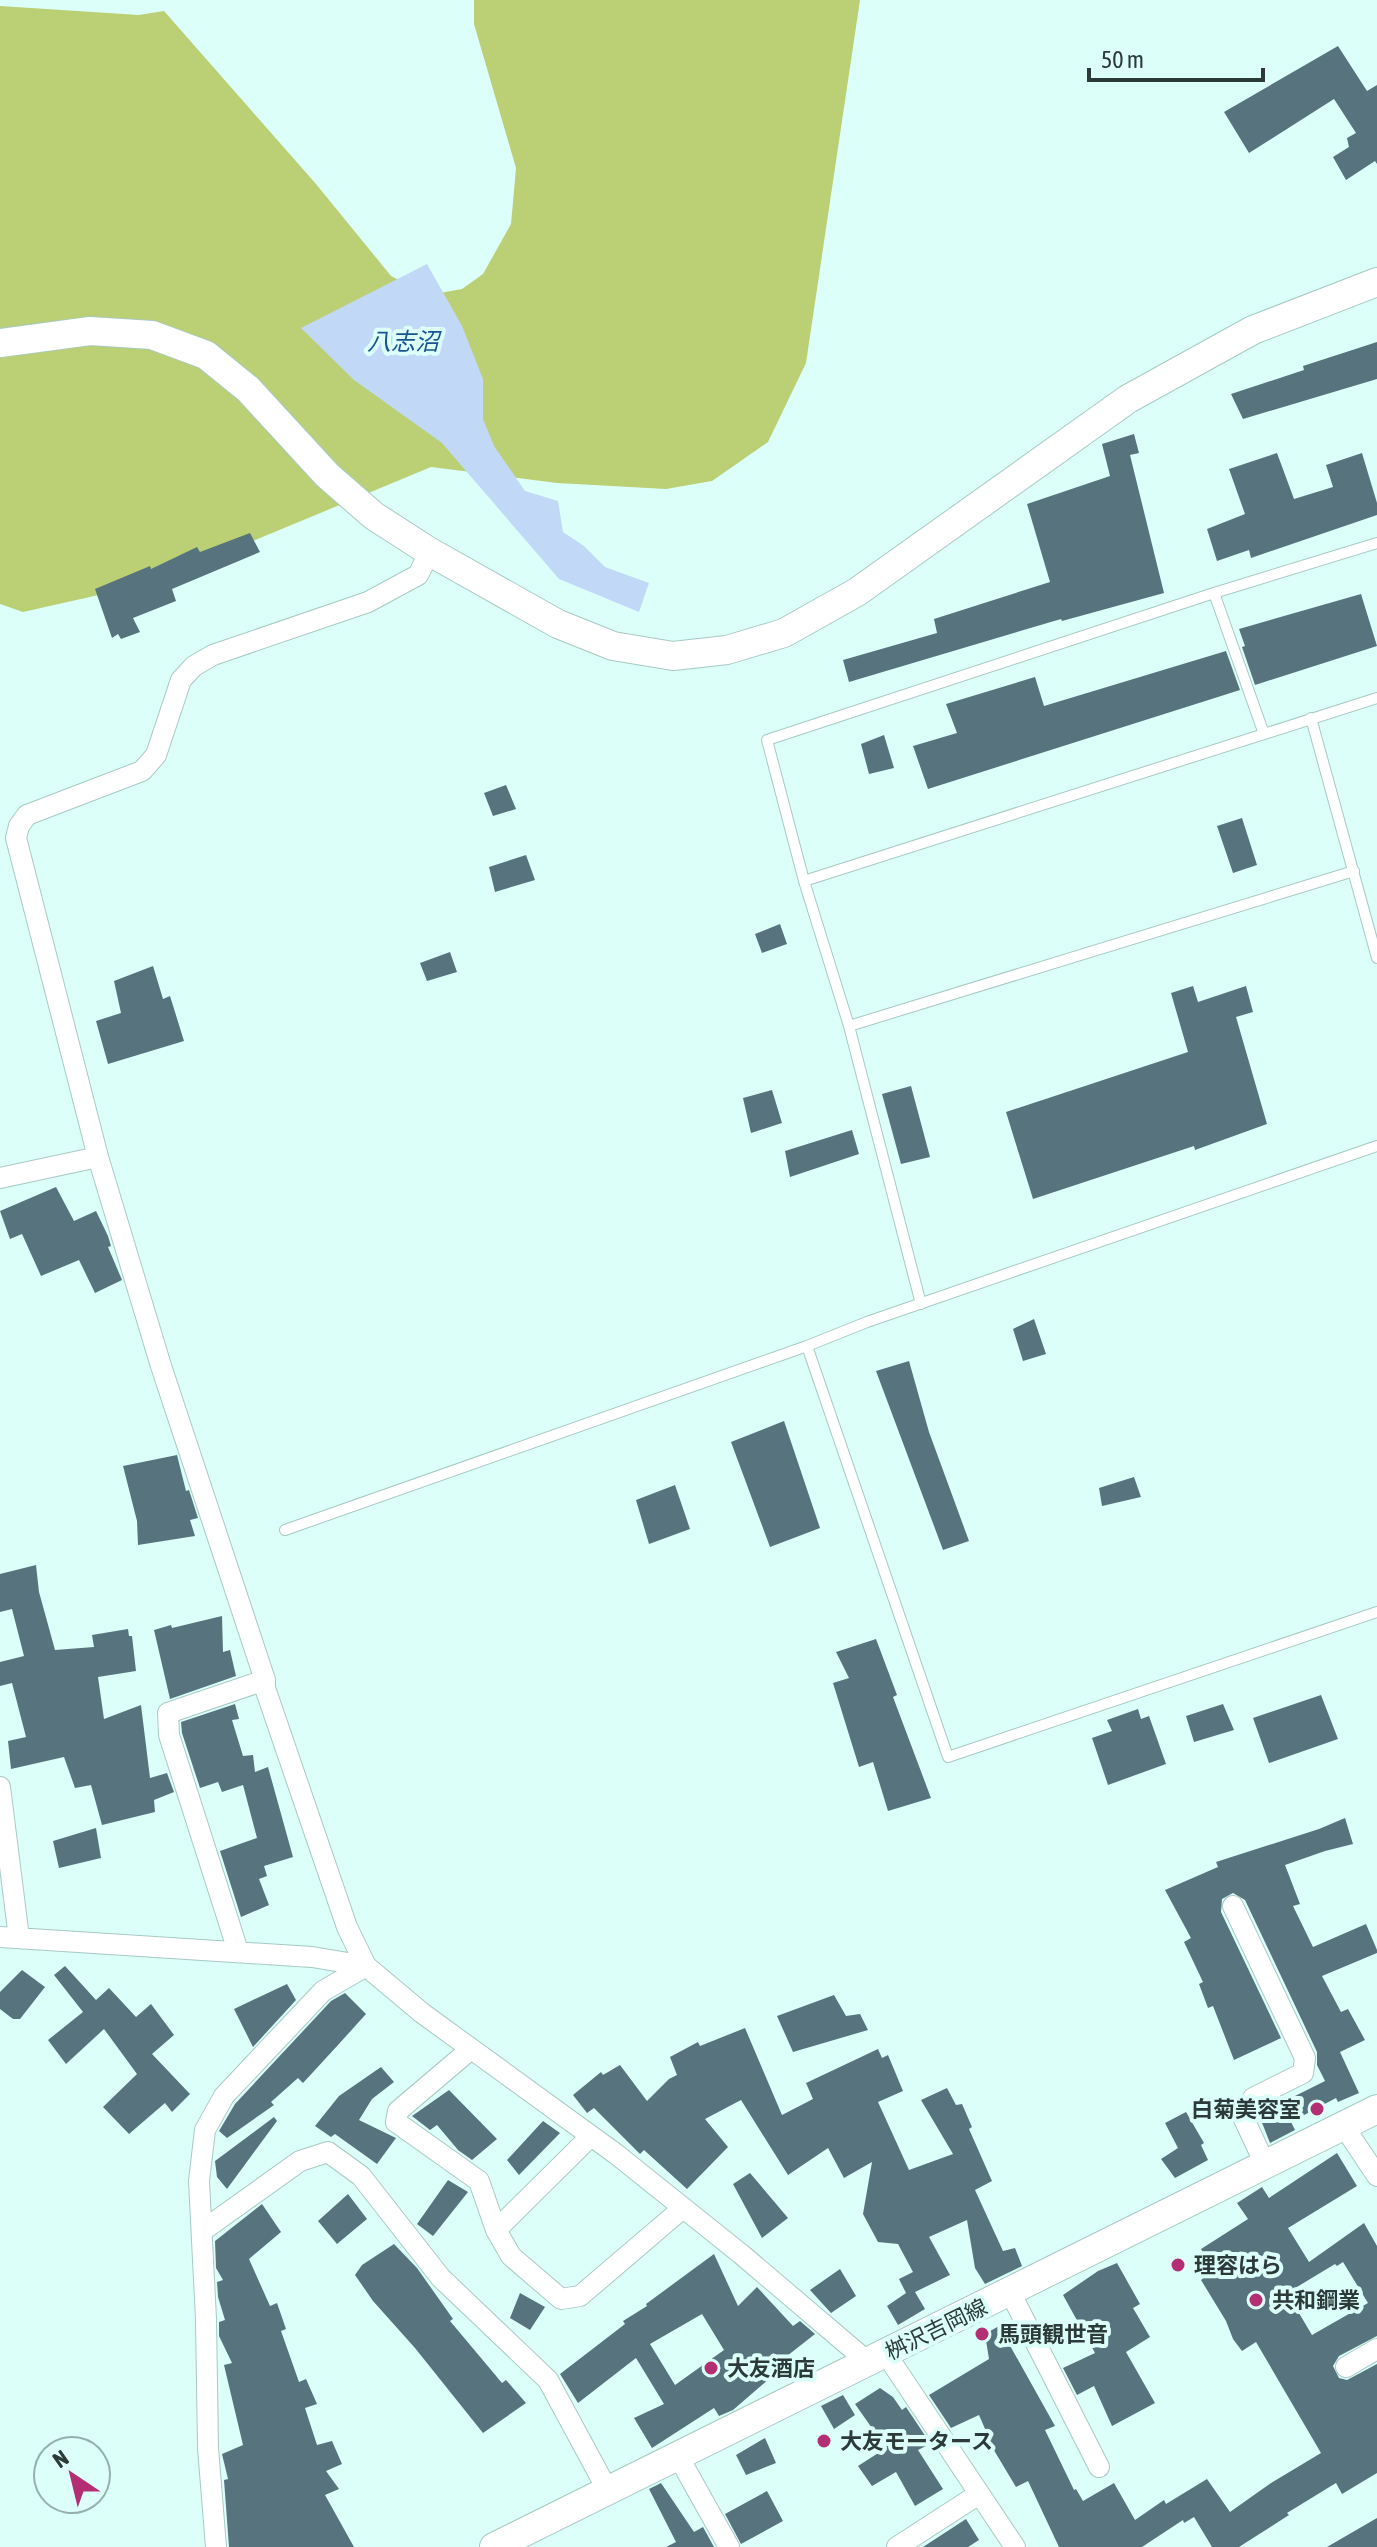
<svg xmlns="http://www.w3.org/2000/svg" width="1377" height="2547" font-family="'Asap Condensed','Noto Sans JP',sans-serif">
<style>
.forest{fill:#bbd074}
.water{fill:#c1d9f6}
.building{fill:#57747e;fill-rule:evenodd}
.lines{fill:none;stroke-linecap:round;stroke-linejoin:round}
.lane-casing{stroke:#a7c9c4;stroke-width:12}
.street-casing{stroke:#a7c9c4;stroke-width:22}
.secondary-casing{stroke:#a7c9c4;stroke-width:30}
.lane{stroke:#fff;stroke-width:10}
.street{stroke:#fff;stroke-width:20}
.secondary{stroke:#fff;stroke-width:28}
.poi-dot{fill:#b32e73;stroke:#dcfffa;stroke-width:3}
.labels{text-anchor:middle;stroke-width:8;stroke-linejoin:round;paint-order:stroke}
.poi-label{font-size:22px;font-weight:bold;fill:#2c3a38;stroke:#dcfffa;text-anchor:start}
.street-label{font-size:22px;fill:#2c3a38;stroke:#dcfffa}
.water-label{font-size:24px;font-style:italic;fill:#175493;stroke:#dcfffa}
</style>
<rect width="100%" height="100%" fill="#dcfffa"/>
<path class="forest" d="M474,0h386l-54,363 -38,79 -56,39 -46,8 -109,-6 -126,-16 -279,116 -129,29 -23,-8v-598l139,9 25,-4 152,173 75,92 38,19 33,-6 21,-15 28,-50 5,-56 -42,-144z"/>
<path class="water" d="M427,264l35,62 21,53v40l11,27 31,45 33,10 5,31 21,14 21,21 44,16 -10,29 -80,-33 -117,-136 -88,-63 -53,-52z"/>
<path class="building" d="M1338,46l29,45 10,-6v79l-2,-3 -29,19 -13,-23 16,-10 -2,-9 9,-5 -22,-34 -85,54 -25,-41z
M1377,342v37l-134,40 -12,-25 73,-24 -1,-4z
M1134,434l5,19 -9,2 34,138 -102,28 -1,-2 -212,63 -6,-22 94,-27 -3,-14 116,-37 -23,-78 83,-28 -8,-32z
M1277,453l17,46 39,-12 -7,-22 36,-12 15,50v12l-126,43 -2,-8 -32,11 -10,-32 38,-15 -16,-45z
M250,533l10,19 -88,37 4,12 -43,17 7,14 -19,7 -3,-5 -6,4 -17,-49 55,-23 1,3 46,-22 3,5z
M1361,594l16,52 -122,39 -13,-38 3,-1 -6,-17z
M1226,651l14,39 -312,99 -15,-43 44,-13 -11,-29 89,-27 9,29z
M884,735l10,33 -25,6 -8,-30z
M506,785l10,24 -23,7 -9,-23z
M1242,818l15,47 -24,8 -16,-47z
M526,855l9,25 -40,12 -6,-25z
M780,924l7,20 -25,9 -7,-19z
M450,952l7,20 -30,9 -7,-18z
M153,966l10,33 7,-3 14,45 -76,23 -12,-43 25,-8 -7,-32z
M1193,986l5,16 48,-16 7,26 -17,5 31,107 -72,26 -1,-4 -161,53 -27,-87 182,-60 -17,-59z
M911,1086l19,71 -29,7 -19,-70z
M772,1090l10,33 -31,10 -8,-35z
M852,1130l7,24 -69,23 -5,-26z
M56,1187l18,34 22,-10 12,25 3,10 -3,1 14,33 -27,13 -16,-33 -38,16 -19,-42 -12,5 -10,-28z
M1034,1319l12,35 -23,7 -10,-32z
M909,1361l20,71 40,109 -26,9 -67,-179z
M784,1421l36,107 -50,19 -39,-105z
M177,1455l9,36 3,-1 9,28 -8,2 5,16 -57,9 -1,-24 -14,-55z
M1134,1477l7,20 -39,9 -3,-18z
M675,1485l15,44 -41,15 -13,-44z
M36,1565l3,27 16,58 39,-3 -2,-12 36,-6 1,7h3l4,35 -38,6 6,42 37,-14 9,73 17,-5 7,19 -20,8 1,12 -53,13 -11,-40 -16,3 -11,-31 -53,12 -3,-28 18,-4 -14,-54 -12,3v-24l24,-6 -12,-47 -12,3v-38z
M222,1616l1,36 7,-2 6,26 -66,23 -16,-69 17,-5 1,3z
M876,1639l21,56 -4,2 38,101 -43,13 -15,-49 -14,5 -26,-84 16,-5 -13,-26z
M1321,1695l17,44 -69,24 -16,-45z
M235,1704l4,15 -7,1 11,36 10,-1 2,17 13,-5 25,90 -29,9 3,10 -8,3 10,26 -28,12 -21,-66 37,-13 -14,-53 -21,7 -4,-10 -18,6 -18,-55 -1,-11z
M1223,1704l11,26 -40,12 -8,-26z
M1138,1709l3,10 8,-3 17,48 -58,21 -16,-47 20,-7 -5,-11z
M1345,1818l8,26 -28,7 -40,14 15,39 -7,2 20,41 53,-23 11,26v3l-55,23 19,36 7,-3 17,31 -25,12 19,41 -21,9 -2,-4 -45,24 4,8 -25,13 -11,-28 2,-4 18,-11 2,3 44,-22 -8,-16v-13l-72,-152 -12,-7 -11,6 -1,13 60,126 -47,22 -21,-54 -5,2 -9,-24 4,-2 -19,-40 7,-4 -26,-48 53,-23 -2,-5 103,-33z
M96,1828l5,30 -42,10 -6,-27z
M65,1966l31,34 13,-12 27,29 15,-13 23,31 -22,19 38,40 -18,18 -7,-9 -36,31 -26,-27 34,-33 -33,-45 -38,35 -18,-24 35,-28 -29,-37z
M22,1970l23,17 -25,32h-7l-13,-10v-17z
M287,1984l9,16 -43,47 -19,-38z
M345,1993l21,21 -28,31 -35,38 -5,-5 -27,24 3,3 -47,33 -8,-7 16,-27 96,-103z
M834,1995l12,21 14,-2 8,16 -75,22 -16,-36z
M745,2028l37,87 31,-16 -7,-16 72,-34 4,9 6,-3 15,36 -25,11 31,68 44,-16 -32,-54 26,-12 9,17 6,-1 10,23 -3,2 23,52 -17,9 28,61 12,-3 7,18 -37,18 -10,-16 -8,-48 -38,17 21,38 -35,17 10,17 -27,16 -11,-19 19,-13 -7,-14 14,-7 -15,-28 -20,-2 -15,-28 9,-52 -28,16 -16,-30 -40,27 -47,-75 -36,19 23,28 -41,42 -43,-39 -4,4 -46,-46 -7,5 -14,-18 28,-23 2,3 17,-10 27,36 22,-22 8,-4 -7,-18 28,-15 2,4z
M381,2067l13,15 -22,17 -13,21 37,18 -19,26 -42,-30 -4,3 -16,-11 24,-30z
M449,2090l48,49 -25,21 -14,-10 -21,-25 -7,5 -18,-14z
M1186,2112l18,31 -3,2 7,15 -33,18 -14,-19 17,-11 -13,-25z
M274,2117l3,4 -50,68 -10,-12 -2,-16z
M543,2121l17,12 -41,42 -12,-15z
M1337,2153l20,33 -69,42 21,34 55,-39 13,23v90l-38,20 -6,10 6,12 8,2 30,-16v109l-35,21 -6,-11 -49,30 2,2 -50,32h-27l-18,-30 -10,6 -1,-3 -41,27h-83l-31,-66 -12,6 -21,-35 -16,-37 -28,13 -22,-33 60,-36 -4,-25 14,-8 56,100 -10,4 29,60 2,-1 7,12 31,-18 21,37 29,-20 2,4 41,-25 23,33 41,-29 50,-30 -65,-111 -14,9 -9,-12 -7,-18 -25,-41 13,-10 -13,-21 47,-30 -11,-16 25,-16 7,11zM1343,2262l25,41 -56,32 -25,-42 48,-29 2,2z
M750,2173l38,45 -26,20 -29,-54z
M448,2180l20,12 -35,44 -16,-12z
M348,2194l19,25 -30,25 -19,-23z
M262,2204l19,28 -32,27 21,47 7,-3 9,26 -5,2 18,51 7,-3 11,25 -12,4 12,37 15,-4 10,23 -16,7 13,18 -14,6 29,52h-125l-5,-67 4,-1 -6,-25 21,-9 -19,-80 8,-2 -13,-27v-14l6,-2 -7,-23 -1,-15 6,-2 -7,-12 -1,-27z
M394,2244l23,24 36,51 -3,2 52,62 4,-3 20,23 -43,30 -68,-85 -42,-47 -18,-26 7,-10z
M714,2254l24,52 19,-19 36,39 7,-5 15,13 -28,22 4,4 -58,50 -14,6 -5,-8 -62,40 -18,-30 30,-14 -28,-46 -58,45 -18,-29 65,-50 -2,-3 24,-15 -1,-2zM702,2314l22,36 -49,35 -25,-41z
M1117,2263l23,41 -7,4 17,29 -24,15 29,51 -43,23 -18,-40 -17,9 -14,-27 32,-15 -32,-58 35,-24z
M840,2269l16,27 -25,17 -21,-23z
M520,2293l25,14 -15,23 -20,-12z
M880,2388l13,9 9,13 4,-3 22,33 -3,1 3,4 -10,5 25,39 -28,17 -19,-34 -24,14 -14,-20 28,-18 -31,-44z
M843,2395l12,20 -21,14 -13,-23z
M765,2438l11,25 -30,12 -10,-20z
M661,2483l33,49 9,-5 11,20h-48l10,-5 -27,-53z
M767,2491l16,30 -42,23 -16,-30z
M1377,2518v29h-50z
M966,2519l13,21 -11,7h-45z"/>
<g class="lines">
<g class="lane-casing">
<path id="lane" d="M1214,593l50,141
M1311,718l66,240
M804,881l573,-183
M849,1026l505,-155
M921,1304l-72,-278 -45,-145 -37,-141 447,-147 163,-50
M807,1346l141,411 429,-145
M285,1530l522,-184 60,-24 510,-176"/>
</g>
<g class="street-casing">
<path id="street" d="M430,552l-12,23 -50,27 -155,53 -19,11 -13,14 -25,75 -14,16 -115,44 -8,11 -3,12 82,319 63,209 104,314v8l82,239 19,39 56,47 194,141 125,100 127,108
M0,1178l98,-21
M0,1787l19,151
M1233,1906l72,152 -2,15 -50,25 -10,19 22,47
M0,1937l312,20 54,9
M238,1951l-69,-216 -1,-22 97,-33
M471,2049l-73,62 -2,11 83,59 17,49 15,26 50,43 19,-3 103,-88
M1343,2125l34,51
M496,2230l95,-94
M202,2231l98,-70 28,-9 33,24 80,102 107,102 60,111
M1010,2292l89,175
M886,2354l129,193
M1346,2367l31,-18
M678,2456l51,91
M216,2547l-8,-99 -2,-129 -7,-138 6,-51 19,-34 99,-105 43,-25
M897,2547l82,-53"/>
</g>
<g class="secondary-casing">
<path id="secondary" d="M0,343l90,-12 62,4 54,20 42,34 79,86 47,41 56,36 128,72 55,22 60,10 54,-6 57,-17 73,-41 271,-193 125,-69 124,-48
M494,2547l883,-438"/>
</g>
<use href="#lane" class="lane"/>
<use href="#street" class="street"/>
<use href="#secondary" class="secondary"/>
</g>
<g class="poi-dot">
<circle cx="1317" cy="2109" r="8"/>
<circle cx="1178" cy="2265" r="8"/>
<circle cx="1256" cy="2300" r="8"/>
<circle cx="982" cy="2334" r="8"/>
<circle cx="711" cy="2368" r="8"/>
<circle cx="824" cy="2441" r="8"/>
</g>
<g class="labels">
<g class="poi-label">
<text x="1301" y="2117" text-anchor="end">白菊美容室</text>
<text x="1194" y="2273">理容はら</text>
<text x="1272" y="2308">共和鋼業</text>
<text x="998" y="2342">馬頭観世音</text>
<text x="727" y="2376">大友酒店</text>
<text x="840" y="2449">大友モータース</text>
</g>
<g class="street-label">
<text transform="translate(936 2329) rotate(-26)" y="8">桝沢吉岡線</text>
</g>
<g class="water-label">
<text x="403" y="350">八志沼</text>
</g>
</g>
<g transform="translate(72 2475) rotate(325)"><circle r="38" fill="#dcfffa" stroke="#96b0ac" stroke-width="2"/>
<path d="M0-6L14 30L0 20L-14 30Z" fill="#b32e73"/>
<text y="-12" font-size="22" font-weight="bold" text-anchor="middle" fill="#2c3a38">N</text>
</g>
<path d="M1089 68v12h174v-12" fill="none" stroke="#2c3a38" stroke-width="4"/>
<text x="1101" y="68" font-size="24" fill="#2c3a38" stroke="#dcfffa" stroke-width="6" paint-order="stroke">50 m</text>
</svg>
